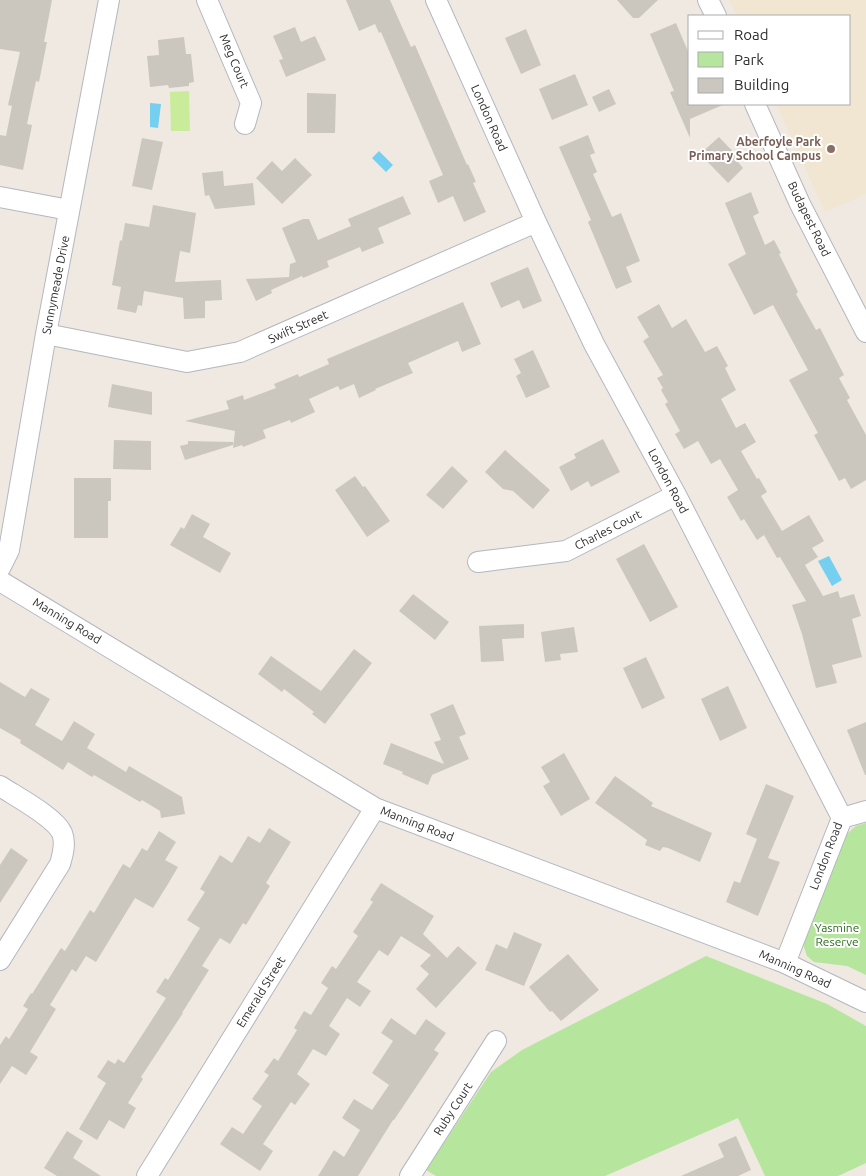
<svg xmlns="http://www.w3.org/2000/svg" width="866" height="1176" font-family="Ubuntu,sans-serif">
<style>
.education{fill:#f0e6d1}
.green{fill:#b6e59e}
.pitch{fill:#c9ec9a}
.water{fill:#75cff0}
.building{fill:#cbc7bf}
.lines{fill:none;stroke-linecap:round;stroke-linejoin:round}
.minor-casing{stroke:#b4b7c1;stroke-width:22}
.minor{stroke:#fff;stroke-width:20}
.education-dot{fill:#8d6e63;stroke:#fff;stroke-width:2}
.labels{text-anchor:middle;stroke-width:4;stroke-linejoin:round;paint-order:stroke}
.street-label{font-size:12px;fill:#2e2e2e;stroke:#fff}
.education-label{font-size:12px;font-weight:bold;fill:#785e54;stroke:#fff;text-anchor:end}
.park-label{font-size:12px;fill:#2c6e1b;stroke:#fff}
</style>
<rect width="100%" height="100%" fill="#efe9e1"/>
<path class="education" d="M729,0h137v194l-41,18 -49,-108h74v-88h-113z"/>
<path class="green" d="M866,823v152l-19,-9 -33,-4 -7,-6 -4,-12 38,-105 15,-13z
M706,956l121,48 39,22v137l-28,13h-73l-27,-58 -133,58h-169l-10,-6 65,-98 31,-22z"/>
<path class="pitch" d="M189,91l1,40h-19l-1,-39z"/>
<path class="water" d="M150,103l11,1 -3,24 -8,-1z
M379,151l14,14 -7,7 -14,-14z
M829,556l13,24 -10,6 -14,-25z"/>
<path class="building" d="M0,0h52l-8,42h3l-8,40 -3,-1 -9,43 5,1 -9,45 -23,-5v-30l6,1 6,-30 -4,-1 12,-53 -20,-3z
M346,0h44l21,47 4,-2 52,120 1,-1 8,18 -3,1 13,29 -22,10 -11,-26 -15,7 -9,-22 14,-6 -62,-143 -2,1 -4,-9 -16,7z
M617,0h41l-19,18h-6z
M676,23l14,33v48h35l-35,15v19l-20,-46 4,-1 -24,-57z
M295,27l6,15 14,-6 11,24 -40,17 -7,-17 4,-1 -10,-23z
M526,29l15,36 -20,9 -16,-36z
M184,37l2,17h5l3,28 -5,1v3l-20,2 -1,-3 -18,2 -3,-31 12,-1 -1,-15z
M575,74l13,31 -36,15 -13,-31z
M609,89l7,15 -17,8 -7,-15z
M307,93l29,1 -1,39h-28z
M588,135l7,18 -5,2 7,17 -4,2 19,43 9,-4 19,48 -14,6 6,15 -16,7 -28,-67 3,-2 -32,-73z
M719,137l22,23 -3,2 5,6 -15,15 -28,-29z
M142,138l21,4 -11,48 -20,-4z
M295,158l17,17 -30,29 -26,-26 16,-17 10,10z
M223,171l1,15 29,-3 2,22 -40,4 -6,-14 -4,1 -3,-23z
M751,192l8,21 -6,3 12,29 9,-5 7,13 -2,1 19,38 -2,2 20,36 4,-2 24,47 -5,3 11,20 -3,2 19,35v45l-15,9 -6,-11 -6,3 -25,-46 4,-2 -29,-53 19,-10 -35,-65 -19,10 -26,-51 18,-10 -21,-51z
M403,196l8,18 -33,14 6,15 -22,9 -2,-5 -33,14 2,6 -26,11 -1,-2 -31,14 1,3 -16,8 -10,-22 43,-2 1,-13 6,-2 -14,-34 21,-9h6l9,21 33,-14 -3,-7z
M153,205l43,8 -6,40 -10,-2 -5,31 46,-2 1,20 -17,1v17l-21,1 -1,-21 -39,-7 -2,15 -4,-1 -2,8 -19,-4 4,-22 -9,-2 8,-45 2,1 3,-18 24,4z
M528,267l14,34 -19,8 -4,-9 -18,8 -11,-25z
M463,302l18,42 -19,8 -4,-11 -50,22 5,10 -38,16 1,1 -17,8 -5,-14 -14,6 -2,-4 -29,13 6,13 -24,11 -1,-3 -27,10 3,8 -23,9 -1,-2 -9,3 2,-17 -50,-10 44,-12 -3,-8 17,-6 1,5 32,-12 -2,-4 24,-10 1,3 30,-13 -2,-5z
M659,304l13,24 14,-9 19,33 12,-6 11,20 -3,2 11,22 -15,9 15,29 9,-5 11,19 -15,9 16,28 2,-1 8,14 -6,4 21,35 27,-16 15,26 -12,7 6,9 -13,8 18,31 15,-5 2,7 14,-4 7,22 -9,3 10,38 -30,8 5,18 -21,5 -14,-54 -10,-29 14,-4 -26,-44 -3,1 -13,-23 -7,5 -13,-21 -3,2 -14,-24 11,-7 -18,-31 -9,5 -13,-23 -14,8 -9,-15 5,-3 -15,-27 3,-2 -7,-12 2,-2 -6,-10 6,-3 -20,-34 6,-4 -12,-20z
M533,350l17,37 -24,11 -10,-22 5,-3 -7,-14z
M112,384l40,8v23l-44,-8z
M603,439l17,33 -29,15 -3,-6 -17,10 -12,-24 17,-9 -2,-4z
M114,440l37,1v29l-38,-1z
M188,441l45,1v3l-48,15 -5,-14 8,-2z
M505,450l45,40 -17,19 -20,-18 -10,-2 -18,-17z
M452,466l16,15 -25,28 -17,-14z
M355,476l8,11 2,-1 25,35 -23,16 -32,-47z
M74,478h37v23h-3v37h-34z
M192,514l18,10 -7,13 28,16 -11,20 -50,-28 11,-18 3,2z
M644,544l34,63 -28,15 -34,-63z
M413,594l36,28 -14,18 -36,-29z
M524,624v14l-22,1 2,22 -23,1 -2,-36z
M574,627l4,25 -18,2 1,6 -16,2 -4,-30z
M354,649l18,14 -47,61 -13,-10 2,-2 -30,-23 -2,3 -24,-18 13,-18 50,35z
M646,657l19,41 -23,11 -19,-41z
M0,682l25,15 6,-9 19,11 -15,26 27,16 12,-20 21,13 -8,14 39,24 3,-6 53,31 3,17 -24,4 -1,-7 -18,-11 -2,2 -46,-27 -2,2 -24,-15 -5,8 -43,-27 1,-3 -21,-12z
M728,686l19,42 -27,13 -19,-42z
M453,704l13,30 -7,3 10,22 -37,16 -4,10 -26,-11 1,-2 -20,-8 8,-21 53,21 -10,-22 7,-2 -11,-26z
M866,722v53h-1l-18,-45z
M564,753l26,46 -29,17 -18,-30 7,-4 -9,-15z
M615,776l38,27 -2,3 61,27 -12,29 -32,-14 -5,-1 -3,4 -15,-6 2,-5 -52,-37z
M766,784l28,12 -26,62 12,4 -22,54 -32,-14 8,-21 6,2 17,-44 -11,-5z
M269,828l22,14 -25,41 4,3 -24,39 -3,-2 -13,21 -10,-6 -18,28 7,4 -27,43h1l-42,64 2,2 -15,24 8,5 -12,21 -15,-9 -12,20 -18,-11 27,-46 -9,-6 11,-17 7,4 3,-5 6,4 42,-65 -10,-6 9,-14 3,2 32,-52 -13,-8 18,-28 -5,-3 20,-34 12,8 16,-27 12,7z
M159,831l17,11 -11,18 13,7 -10,17 -15,24 -18,-10 -39,64 -10,-6 -10,16 -4,-3 -22,36 6,4 -26,43 8,5 -12,18 -14,-9 -12,18v-39l6,-9 3,3 19,-30 -5,-3 8,-13 1,1 29,-46 4,3 25,-41 4,3 29,-49 7,4 12,-20 5,3z
M11,848l17,12 -28,43v-38z
M381,883l53,33 -11,18 24,24 11,-12 19,17 -41,45 -20,-19 13,-15 -9,-8 11,-11 -30,-19 -13,20 -9,-6 -22,32 14,9 -11,16 -13,-9 -18,28 11,8 -14,22 -13,-7 -16,25 13,10 -15,21 -4,-3 -28,42 10,7 -13,20 -40,-27 12,-17 11,7 19,-28 -10,-7 17,-24 -5,-3 10,-14 4,3 19,-31 -3,-2 10,-17 7,4 17,-27 -7,-5 11,-17 4,3 22,-33 -5,-4 20,-30 -3,-2z
M514,932l28,12 -18,42 -39,-16 11,-26 11,5z
M568,954l31,36 -38,31 -9,-10 -2,1 -21,-25z
M391,1018l24,17 11,-16 20,14 -12,17 5,3 -45,67h-1l-35,56h-40l16,-26 10,7 16,-27 -18,-12 12,-19 18,11 17,-25 -17,-12 21,-32 -12,-8z
M67,1131l16,10 -10,17 28,18h-44l-13,-8z
M736,1136l15,34 -13,6h-57l43,-19 -6,-13z"/>
<g class="lines">
<g class="minor-casing">
<path id="minor" d="M207,0l44,103 -6,21
M436,0l100,222 58,122 82,151 166,323 -57,145
M708,0l8,16
M755,104l45,100 66,128
M0,197l69,13
M46,334l141,28 53,-10 296,-130
M478,562l88,-11 110,-56
M0,568l9,-18 37,-216 63,-334
M0,581l375,227 410,155 81,39
M0,786c15,10 55,31 62,47 4,10 1,21 -2,31l-60,96
M842,818l24,-7
M147,1176l228,-368
M410,1176l86,-135"/>
</g>
<use href="#minor" class="minor"/>
</g>
<circle class="education-dot" cx="831" cy="149" r="5"/>
<g class="labels">
<g class="street-label">
<text transform="translate(234 61) rotate(67)" y="4">Meg Court</text>
<text transform="translate(489 118) rotate(66)" y="4">London Road</text>
<text transform="translate(809 219) rotate(64)" y="4">Budapest Road</text>
<text transform="translate(56 285) rotate(-79)" y="4">Sunnymeade Drive</text>
<text transform="translate(298 327) rotate(-24)" y="4">Swift Street</text>
<text transform="translate(668 481) rotate(62)" y="4">London Road</text>
<text transform="translate(608 530) rotate(-27)" y="4">Charles Court</text>
<text transform="translate(67 621) rotate(31)" y="4">Manning Road</text>
<text transform="translate(417 824) rotate(21)" y="4">Manning Road</text>
<text transform="translate(826 856) rotate(-69)" y="4">London Road</text>
<text transform="translate(795 969) rotate(24)" y="4">Manning Road</text>
<text transform="translate(261 992) rotate(-58)" y="4">Emerald Street</text>
<text transform="translate(453 1109) rotate(-57)" y="4">Ruby Court</text>
</g>
<g class="education-label">
<text x="821" y="146">Aberfoyle Park<tspan x="821" dy="14">Primary School Campus</tspan></text>
</g>
<g class="park-label">
<text x="837" y="932">Yasmine<tspan x="837" dy="14">Reserve</tspan></text>
</g>
</g>
<rect x="688" y="15" width="162" height="90" fill="#ffffff" stroke="#ababab"/>
<rect x="698" y="31" width="25" height="8" fill="#ffffff" stroke="#ababab"/>
<text x="734" y="40" font-size="15" fill="#2e2e2e">Road</text>
<rect x="698" y="52" width="25" height="15" fill="#b6e59e" stroke="#ababab"/>
<text x="734" y="65" font-size="15" fill="#2e2e2e">Park</text>
<rect x="698" y="78" width="25" height="15" fill="#cbc7bf" stroke="#ababab"/>
<text x="734" y="90" font-size="15" fill="#2e2e2e">Building</text>
</svg>
